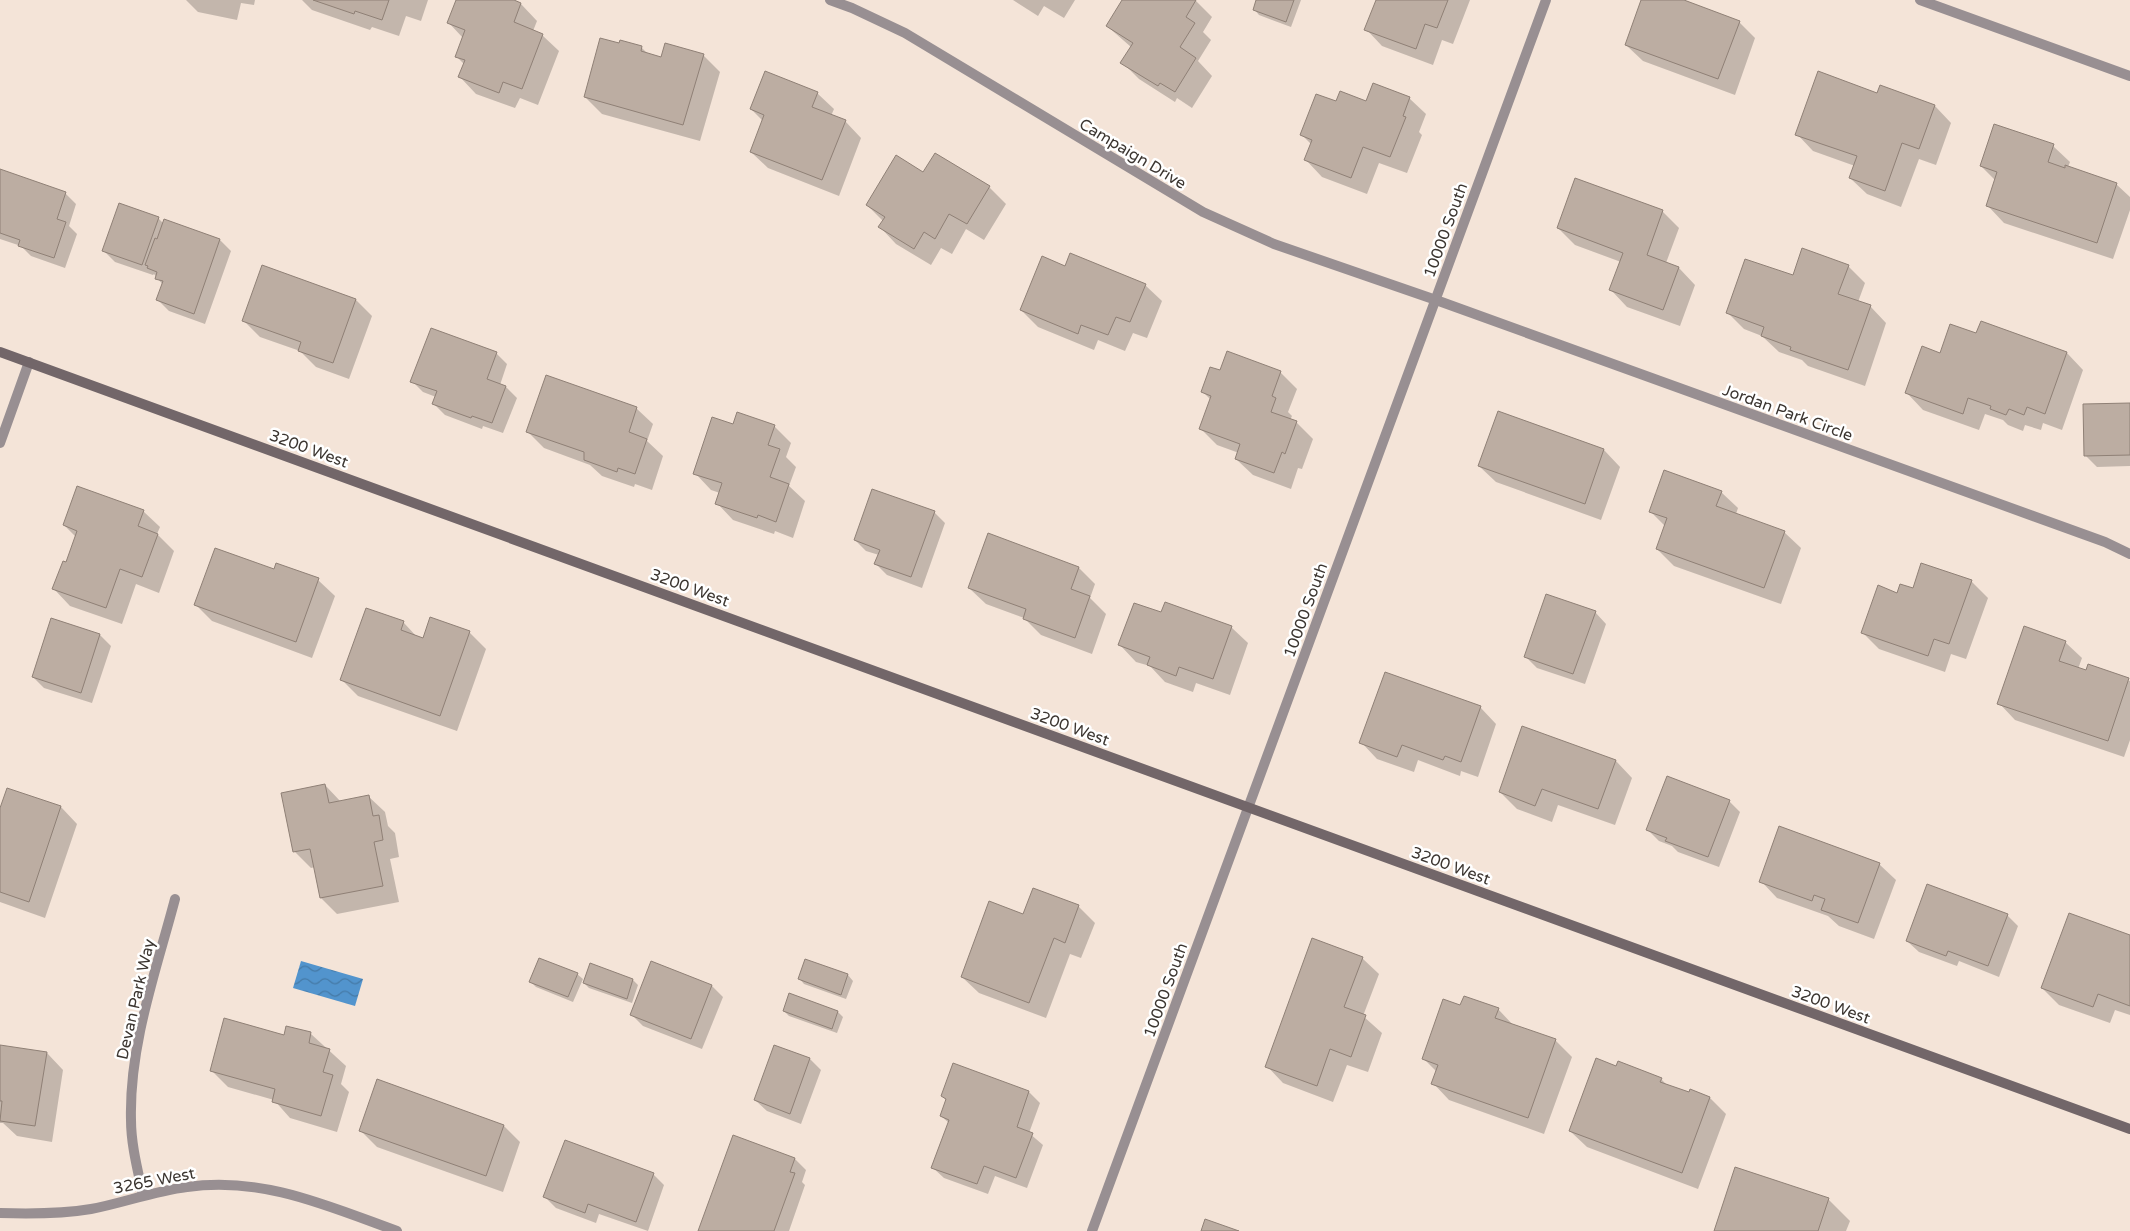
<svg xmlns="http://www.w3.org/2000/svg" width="2130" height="1231" font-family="'Varela Round',sans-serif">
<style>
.water{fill:url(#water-waves)}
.shadow{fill:#0003}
.building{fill:#bcada2;stroke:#8f8076}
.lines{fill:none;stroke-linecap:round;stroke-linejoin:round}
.street{stroke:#988f92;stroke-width:10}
.secondary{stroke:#726669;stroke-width:10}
.labels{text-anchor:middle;stroke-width:5;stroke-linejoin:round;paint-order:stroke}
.street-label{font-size:16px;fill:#3b3530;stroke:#fff}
</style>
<defs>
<pattern id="water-waves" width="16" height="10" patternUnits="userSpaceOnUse" patternTransform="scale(1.25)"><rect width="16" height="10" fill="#5294cd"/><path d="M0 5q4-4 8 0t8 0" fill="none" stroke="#457aa7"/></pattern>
</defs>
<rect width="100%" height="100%" fill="#f4e4d8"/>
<path class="water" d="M301,961l62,18 -8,27 -62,-18z"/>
<path class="shadow" d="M186,0h69l-1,5 -13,-2 -4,17 -39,-8z
M302,0h126l-7,21 -15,-5 -7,20 -27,-9 -2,3 -58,-20z
M457,0h53l11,4 16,17 -4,10 9,4 17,16 -21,54 -18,-7 -5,10 -39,-14 -16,-17 5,-12 -9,-9 7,-18 -14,-15z
M1013,0h62l-11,18 -20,-12 -6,10z
M1123,0h72l17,17 -9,15 8,8 -13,21 14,15 -20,32 -15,-10 -2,4 -36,-23 -17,-17 9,-15 -24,-21z
M1258,0h43l-10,27 -32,-12 -5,-6z
M1377,0h93l-17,44 -11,-4 -9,25 -51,-19 -16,-17z
M1643,0h37l59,22 16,16 -20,57 -92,-34 -17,-16z
M620,45l21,2 7,7 14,4 41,-3 17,17 -20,69 -98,-27 -17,-17z
M817,93l17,16 -3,7 14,5 16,17 -22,58 -71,-28 -17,-16 12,-31 -12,-12z
M1878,94l57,12 16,17 -15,42 -17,-6 -18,48 -34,-13 -17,-16 5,-12 -42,-15 -16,-17z
M1409,98l17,16 -7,18 3,3 -15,38 -28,-10 -12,31 -45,-17 -16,-17 6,-15 -10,-10 35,-32z
M2053,146l17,16 -2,5 48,17 14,13v13l-17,49 -109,-36 -16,-17 8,-25 -15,-15z
M0,170l65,23 11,11 -7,22 8,8 -12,34 -34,-12 -10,-10 -21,-7z
M924,174l65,13 17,17 -22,36 -18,-11 -14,25 -11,-6 -10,17 -35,-21 -16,-17 3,-6 -16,-16z
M1662,211l17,17 -13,35 13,5 16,17 -15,41 -53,-19 -16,-17 10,-28 -46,-17 -17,-17z
M158,218l6,6 56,16 11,11 -26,73 -36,-13 -11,-11 5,-15 -9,-11 -1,1 -38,-13 -11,-11z
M1848,266l17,17 -7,19 12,4 16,17 -21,63 -57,-20 -6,-6 -23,-8 -17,-16 -18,-7 -16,-16 66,-36z
M1066,267l79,18 17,16 -15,37 -14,-5 -8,18 -27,-11 -4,10 -56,-23 -17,-17z
M356,300l16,16 -23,63 -33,-12 -16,-16 -40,-14 -17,-17z
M1982,323l85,30 16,17 -21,60 -19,-7 -2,7 -16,-5 -2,6 -15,-6 -5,-5 -18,-6 -6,16 -56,-20 -16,-17 70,-58z
M496,353l11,11 -7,21 6,2 11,11 -14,35 -20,-7 -1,3 -37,-14 -11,-11 2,-7 -13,-5 -11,-11z
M1221,372h59l17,17 -9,23 4,4 -2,4 6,2 17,17 -11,30 -4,-1 -7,21 -38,-14 -17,-16 3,-6 -22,-8 -17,-17 11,-28 -8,-8z
M2130,404v62l-33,1 -11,-11z
M636,408l17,16 -6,17 16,15 -11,34 -17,-6 -1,3 -32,-11 -12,-11 -46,-17 -16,-16z
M734,426h40l17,17 -5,14 10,10 -7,19 16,15 -12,37 -18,-7 -1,3 -41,-14 -16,-17 3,-10 -9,-3 -16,-17z
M1604,450l16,17 -19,53 -105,-38 -17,-16z
M1721,492l17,16 -2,6 48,18 17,16 -20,56 -107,-38 -17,-17 8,-23 -15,-15z
M143,511l17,16 -3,7 17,17 -15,42 -23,-9 -14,40 -52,-18 -16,-17 13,-25 9,-27 -12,-12z
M934,512l11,11 -23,65 -35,-13 -11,-11 3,-9 -13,-4 -11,-11z
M1079,568l16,16 -5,14 16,16 -14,40 -51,-19 -17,-17 -38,-14 -17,-16z
M275,571l43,9 17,16 -23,62 -100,-37 -17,-17z
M1971,581l17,17 -22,61 -15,-5 -6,18 -66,-23 -17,-17 36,-38z
M367,610l37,13 14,15 5,1 46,-7 17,17 -29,82 -99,-35 -16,-16z
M1595,612l11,12 -21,60 -48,-16 -11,-11z
M1162,614l69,13 17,16 -18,52 -34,-12 -3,9 -28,-10 -15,-16 -14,-4 -16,-17z
M100,635l11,11 -19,57 -48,-15 -11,-11z
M2065,642l17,16 -4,11 52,12v59l-6,17 -109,-37 -16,-17z
M1480,707l16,17 -18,53 -17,-6 -1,5 -42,-16 -4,12 -37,-13 -16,-17z
M1523,728l93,33 16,17 -17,47 -57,-20 -6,17 -35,-13 -17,-17z
M325,785l16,17 27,-6 17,16 3,14 7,7 4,24 -9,2 9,43 -62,12 -16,-16 -6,-31 -4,1 -17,-17z
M8,790l53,17 16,17 -32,94 -45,-16v-88z
M1729,801l11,11 -21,55 -41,-15 -6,-6 -13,-5 -11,-11z
M1879,864l17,16 -22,59 -35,-13 -11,-10 -51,-18 -16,-17z
M1078,906l17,17 -14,35 -11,-4 -24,64 -67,-25 -17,-16 62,-61z
M2007,915l11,11 -19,51 -40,-16 -2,5 -38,-14 -12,-11z
M2130,937v78l-15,-5 -5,13 -51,-18 -17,-17z
M1362,958l17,16 -16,42 19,17 -14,39 -21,-7 -14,37 -50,-19 -16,-17z
M806,960l42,15 5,6 -7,18 -42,-15 -5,-6z
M652,962l60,24 11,11 -21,52 -59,-23 -11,-11z
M591,965l42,15 5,5 -6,18 -43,-15 -5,-5z
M577,974l6,5 -10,23 -37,-15 -6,-6z
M1461,1007l37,2 16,17 41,14 17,17 -28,77 -95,-34 -16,-17 4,-11 -14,-14z
M784,1011l54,1 5,5 -6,16 -48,-17z
M287,1027l24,7 35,32 -5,18 8,8 -12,40 -47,-14 -16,-18 -46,-13 -17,-17 74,-34z
M0,1046l47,7 16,17 -11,72 -35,-6 -14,-13h-3z
M775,1047l35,12 11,11 -20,54 -34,-13 -12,-11z
M1617,1068l44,11 7,7 42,12 16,16 -28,75 -111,-42 -17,-16z
M1029,1092l11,11 -11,30 14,12 -16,43 -32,-12 -7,18 -44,-16 -12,-11 17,-44 -8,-7 6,-15 -5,-5z
M504,1126l16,16 -17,50 -126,-45 -17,-17z
M734,1137l61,22 11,11 -4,12 3,3 -16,46h-89z
M653,1174l11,11 -16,46 -49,-17 -3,9 -40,-15 -11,-11z
M1828,1199l22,22 -4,10h-131z"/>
<path class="building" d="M313,0h76l-7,20 -27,-9 -1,3z
M456,0h58l7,3 -7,19 29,12 -21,55 -19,-7 -4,11 -41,-16 7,-17 -10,-3 10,-27 -18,-7z
M1122,0h74l-10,17 9,6 -15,24 16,11 -21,34 -15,-9 -2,3 -38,-23 13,-20 -27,-17z
M1256,0h38l-8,22 -33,-12z
M1376,0h72l-11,28 -12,-4 -9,25 -52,-19z
M1641,0h43l56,21 -22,58 -93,-34z
M600,38l19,5 1,-3 22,6 -1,5 20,6 4,-14 39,11 -21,71 -99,-28z
M765,71l53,21 -6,15 34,13 -24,60 -72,-28 14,-37 -14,-6z
M1818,71l59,22 3,-8 55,20 -16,44 -17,-6 -17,48 -36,-13 8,-22 -62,-21z
M1373,83l37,14 -7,19 3,1 -16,40 -27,-10 -12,31 -47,-18 8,-20 -12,-5 16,-41 20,7 4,-10 26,10z
M1994,124l60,20 -6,18 17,6v-3l52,18 -20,60 -111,-37 11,-34 -17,-6z
M935,153l55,33 -23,38 -18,-10 -14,25 -11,-7 -10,17 -36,-22 7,-10 -19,-12 30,-50 27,17z
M0,169l66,23 -9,27 9,3 -12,36 -36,-12 2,-6 -20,-7z
M1575,178l88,32 -16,45 32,12 -16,43 -54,-20 14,-37 -66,-25z
M119,203l40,14 -17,48 -40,-14z
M164,219l56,20 -26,75 -38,-14 7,-19 -8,-2 2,-7 -10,-4 1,-2 -3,-1 10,-27 2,1z
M1802,248l47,17 -11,29 33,11 -23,65 -58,-20 1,-3 -30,-11 3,-9 -38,-14 19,-54 48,16z
M1070,253l76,31 -16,38 -14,-5 -8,18 -27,-10 -3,9 -58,-24 22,-54 23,10z
M262,265l94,34 -23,64 -35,-12 3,-9 -59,-21z
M1981,321l86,31 -22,62 -18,-7 -3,8 -15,-6 -3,6 -16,-6 1,-3 -23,-8 -5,16 -58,-21 17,-47 18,7 10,-29 26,9z
M431,328l66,24 -10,27 19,7 -14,37 -20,-7 -1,2 -39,-14 5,-13 -27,-9z
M1227,351l54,20 -9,25 4,2 -5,14 26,9 -12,33 -3,-2 -8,21 -39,-14 5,-15 -41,-15 12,-33 -10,-4 9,-25 10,3z
M546,375l91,32 -8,25 18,7 -12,35 -17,-6 -1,4 -33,-12v-8l-58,-20z
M2130,403v52l-46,1 -1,-52z
M1498,411l106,38 -19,55 -107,-38z
M737,412l38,13 -7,20 12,4 -10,28 19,7 -13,38 -18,-7 -1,3 -42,-14 7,-21 -29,-9 19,-57 21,7z
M1664,470l58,21 -6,15 69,25 -21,57 -108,-39 11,-31 -18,-6z
M77,486l67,24 -6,16 20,8 -16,43 -22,-8 -14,39 -54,-19 11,-28 3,1 11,-31 -14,-6z
M872,489l63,22 -24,66 -37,-13 6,-14 -26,-10z
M988,533l91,34 -8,22 19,7 -15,42 -52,-19 3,-10 -58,-21z
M215,548l59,21 2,-6 43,15 -23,64 -102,-37z
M1921,563l51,17 -23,64 -15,-5 -6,17 -67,-23 17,-48 19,8 3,-9 13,4z
M1546,594l50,17 -23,63 -49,-17z
M1165,602l67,24 -19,53 -34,-12 -3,9 -29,-11 3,-8 -32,-12 16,-42 27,9z
M366,608l38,13 -3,9 22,8 7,-21 40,14 -30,85 -100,-36z
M51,618l49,16 -19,59 -49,-16z
M2024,626l42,15 -7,20 27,9 2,-6 41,14 -21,63 -111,-37z
M1385,672l96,34 -20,56 -16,-6 -2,4 -41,-15 -5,12 -38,-14z
M1522,726l94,34 -18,49 -56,-20 -7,17 -36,-14z
M1667,776l63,24 -22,57 -43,-16 2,-3 -21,-8z
M325,784l4,19 40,-8 4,21 6,-1 4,25 -9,2 9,44 -63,12 -10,-49 -17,3 -12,-59z
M7,788l54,18 -32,96 -29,-10v-84z
M1779,826l101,37 -22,60 -37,-13 4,-11 -11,-4 -2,6 -53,-19z
M1927,884l81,30 -20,52 -40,-15 -2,5 -40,-15z
M1033,888l46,17 -14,38 -11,-5 -25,65 -68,-26 28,-76 34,13z
M2069,913l61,22v71l-32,-12 -5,13 -52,-19z
M1312,938l51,19 -19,50 22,8 -15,42 -21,-8 -13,37 -52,-19z
M539,958l39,15 -10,24 -39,-15z
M805,959l43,15 -7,21 -43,-16z
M651,961l61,24 -21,54 -61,-24z
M590,963l43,16 -6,20 -44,-16z
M789,993l49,18 -6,18 -49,-18z
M1464,996l35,12 -4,10 61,21 -28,79 -97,-34 7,-19 -16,-6 21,-60 17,6z
M224,1018l60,17 2,-9 25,6 -2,11 21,6 -7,23 10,3 -12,41 -49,-14 3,-13 -65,-18z
M0,1045l47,7 -12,74 -35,-5 2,-20h-2z
M774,1045l36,13 -20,56 -36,-14z
M1596,1058l20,8 2,-5 44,17 -2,4 29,10 1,-3 20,8 -28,76 -113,-42z
M953,1063l76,28 -12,36 16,6 -17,45 -32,-12 -7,18 -46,-16 18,-48 -9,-4 6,-17 -5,-3z
M377,1079l127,46 -18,51 -127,-45z
M733,1135l62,23 -5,14 5,1 -21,58h-76z
M565,1140l89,33 -18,49 -48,-18 -3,9 -42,-16z
M1735,1167l94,31 -11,33h-104z
M1205,1219l34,12h-38z"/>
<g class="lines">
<path class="street" d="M830,0l22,8 53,25 298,179 71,32 162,56 669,242 25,12
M1920,0l210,76
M0,443l29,-81
M143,1195c-5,-24 -12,-50 -12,-75 -2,-75 25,-149 44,-221
M0,1213c30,1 61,1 91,-4 32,-6 63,-18 96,-22 75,-11 141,19 210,44
M1092,1231l454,-1231"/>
<path class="secondary" d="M0,352l2130,777"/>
</g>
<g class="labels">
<g class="street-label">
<text transform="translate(1133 153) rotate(31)" y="6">Campaign Drive</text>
<text transform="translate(1445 230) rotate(-70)" y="6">10000 South</text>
<text transform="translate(1788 412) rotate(20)" y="6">Jordan Park Circle</text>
<text transform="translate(309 448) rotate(20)" y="6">3200 West</text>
<text transform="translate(690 587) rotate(20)" y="6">3200 West</text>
<text transform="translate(1305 610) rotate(-70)" y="6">10000 South</text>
<text transform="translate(1070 726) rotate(20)" y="6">3200 West</text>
<text transform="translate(1451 865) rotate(20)" y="6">3200 West</text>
<text transform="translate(1165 990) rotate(-70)" y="6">10000 South</text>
<text transform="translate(135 999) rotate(-77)" y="6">Devan Park Way</text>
<text transform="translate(1831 1004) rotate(20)" y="6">3200 West</text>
<text transform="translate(154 1180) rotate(-11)" y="6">3265 West</text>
</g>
</g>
</svg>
